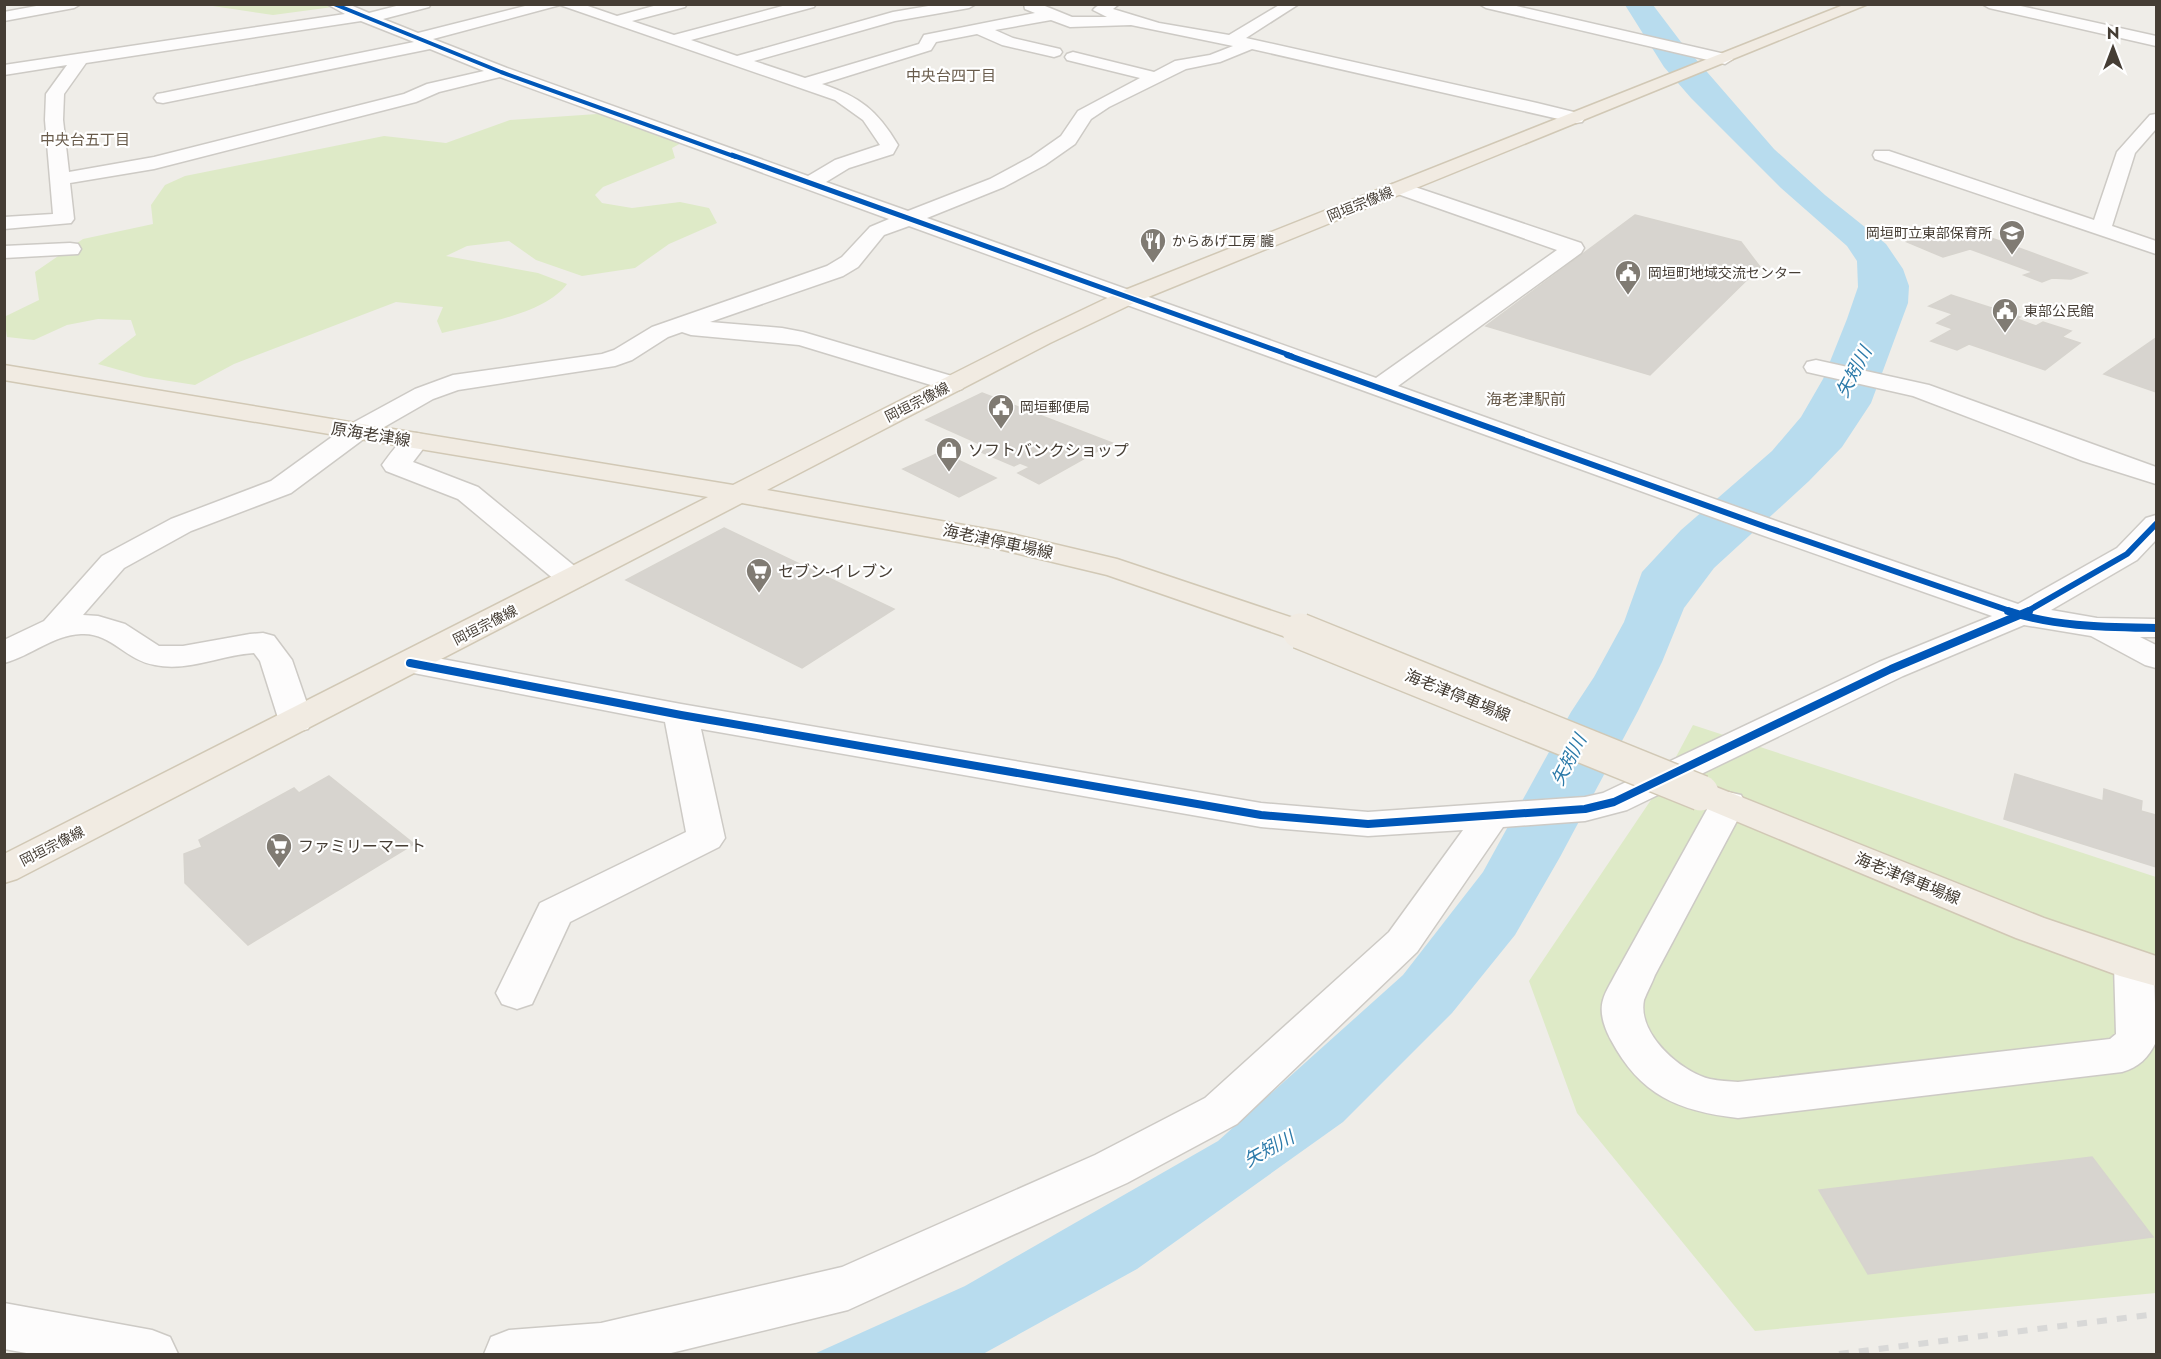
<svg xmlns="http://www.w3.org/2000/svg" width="2161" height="1359" font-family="Jost,'Noto Sans JP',sans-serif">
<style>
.green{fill:#deeac7}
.water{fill:#b8dcee}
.building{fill:#d7d4cf;stroke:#d7d4ce;stroke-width:1.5}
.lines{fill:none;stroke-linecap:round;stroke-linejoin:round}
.minor-casing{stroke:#cdcac5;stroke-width:3}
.major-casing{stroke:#d1c8b5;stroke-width:3}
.minor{fill:#fdfcfc;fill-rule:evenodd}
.major{fill:#f1ebe2;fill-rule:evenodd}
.rail{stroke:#d8d8d7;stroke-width:6;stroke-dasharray:10 10;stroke-linecap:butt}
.major-bridge-casing{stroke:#d1c8b5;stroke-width:38;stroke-linecap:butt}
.major-bridge{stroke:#f1ebe2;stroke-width:35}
.cycleway-far3-casing{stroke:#fff;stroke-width:6}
.cycleway-far2-casing{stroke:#fff;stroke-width:8}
.cycleway-far1-casing{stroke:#fff;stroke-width:9}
.cycleway-casing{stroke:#fff;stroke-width:12}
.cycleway-far3{stroke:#0057b8;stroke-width:4}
.cycleway-far2{stroke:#0057b8;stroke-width:5}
.cycleway-far1{stroke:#0057b8;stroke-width:6}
.cycleway{stroke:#0057b8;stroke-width:8}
.labels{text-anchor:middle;stroke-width:4.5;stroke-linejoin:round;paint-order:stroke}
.far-street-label{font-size:14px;fill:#453d34;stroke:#fff}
.far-poi-label{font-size:14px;fill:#453d34;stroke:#fff;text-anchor:start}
.far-neighbourhood-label{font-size:15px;fill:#685b4b;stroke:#fff}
.far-quarter-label{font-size:16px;fill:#685b4b;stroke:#fff}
.street-label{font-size:16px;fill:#453d34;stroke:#fff}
.poi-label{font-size:16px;fill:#453d34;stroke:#fff;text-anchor:start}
.water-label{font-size:18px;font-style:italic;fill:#2c7aa9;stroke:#fff}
</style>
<rect width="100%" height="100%" fill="#efede8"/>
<path class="green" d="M327,4l6,3 -60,8 -67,-10z
M597,114l20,1 68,26 -13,7 3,10 -72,29 -8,8 7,8 30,5 48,-6 29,6 8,15 -48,21 -34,24 -53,8 -46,-16 -27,-19 -42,5 -21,10 92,17 29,11c-23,31 -89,40 -125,49l-5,-12 6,-14 -47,-5 -162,62 -39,21 -51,-8 -46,-13 38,-29 -5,-15 -33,-1 -31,6 -33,15 -27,-3 -3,-20 35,-17 -4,-28 48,-33 70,-15 -2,-19 14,-20 20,-9 199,-40 62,7 64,-23z
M1693,725l463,152v416l-401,38 -178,-218 -48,-132 132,-196z"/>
<path class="water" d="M1625,5h28l28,37 93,107 51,46 61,49 17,25 6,17 -1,17 -37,100 -29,44 -33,34 -95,87 -30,40 -22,54 -24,49 -78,146 -45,78 -63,78 -109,109 -206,147 -154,85h-169l151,-68 253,-145 185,-166 80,-103 88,-160 23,-35 30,-55 18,-50 39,-42 91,-79 29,-34 22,-38 24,-60 11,-32 -1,-26 -10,-15 -66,-58 -90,-90 -27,-31z"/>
<path class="building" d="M1635,215l106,27 19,25 -110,108 -164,-49z
M1955,225l39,14 93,34 -16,6 -19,-1 -10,4 -18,-7 9,-3 -63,-23 -27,8 -36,-15 21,-6 -12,-4 21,-6 9,3z
M1951,295l69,22 -3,2 19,7 7,-4 28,9 -9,6 18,6 -35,27 -76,-26 -12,6 -26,-9 22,-12 -16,-6 16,-9 -24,-8z
M2156,338v54l-52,-18z
M982,393l130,50 -73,41 -21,-11 12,-6 -10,-4 -6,3 -33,-14 8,-4 -63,-28z
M941,452l55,26 -37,19 -56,-28z
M724,528l170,81 -92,59 -176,-88z
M2015,774l88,27 1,-12 38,12 -1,10 15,4v52l-152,-48z
M329,776l85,68 -166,101 -63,-62 -1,-29 18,-7 -3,-7 95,-52 5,5z
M2092,1157l61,80 -285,37 -49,-84z"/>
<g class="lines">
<g class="minor-casing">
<path id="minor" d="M47,4h34l-7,4 -70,13v-9z
M327,4h21l21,9 35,-9h27l-2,3 -46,12 35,14 115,-29h49l35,12 44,-12h26l-2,3 -53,14 42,14 116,-31h26l-2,3 -123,33 46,16 156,-44 47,-8h36l-7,4 -74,13 -141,40 51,17 114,-34 5,-9 111,-22 -10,-4 -1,-5h16l32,13h35l-14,-7c6,-8 17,-6 26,-6l-6,5 46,14 70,12 52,-31h18l-53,34 291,65 45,11 3,4 -3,4 -6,1 -324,-74 -32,13 -34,7 -77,38 -18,12 -16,25 -30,21 -41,22 -77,31 449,160 181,-128 -165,-58 -3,-4 3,-4h14l175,59 3,5 -3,5 -183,133 381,136 239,82 99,-56 29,-30 10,-3v25l-19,20 -86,50 46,8 59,1v18h-16l16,8v23l-11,-3 -54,-29 -67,-11 -121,51 -276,134 -42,11 -82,6 -86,125 -180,172 -110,59 -279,127 -181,44h-183l7,-17 18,-7 92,-7 241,-56 253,-112 110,-57 184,-166 74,-102 -95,6 -107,-9 -560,-98 24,109 -6,9 -149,75 -38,82 -15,5 -15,-5 -6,-11 44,-90 146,-71 -21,-110 -267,-52 -4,-7 4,-7 12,-3 271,51 580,99 107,9 217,-15 18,-4 276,-131 113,-46 -233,-82 -850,-308 -25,9 -26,32 -15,9 -133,46 72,6 21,4 159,47 4,5 -4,5 -9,3 -9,-3 -145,-44 -108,-10 -9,-3 -14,5 -36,23 -17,6 -157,24 -25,9 -68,39 -74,55 -100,38 -67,37 -41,47 15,1 27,8 34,22h24l67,-12 13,-1 11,3 18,24 21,61 -5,8 -12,3 -12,-3 -5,-8 -19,-60 -6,-8c-33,2 -66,19 -99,12 -30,-5 -44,-33 -74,-31 -28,1 -50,22 -77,29v-23l40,-19 58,-65 69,-37 100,-38 76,-55 68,-37 38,-14 149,-21 12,-4 38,-23 175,-61 15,-9 28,-30 19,-8 -389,-142 -61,15 -23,10 -262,67 -84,14 4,36 -3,4 -67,6v-12l49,-3 -8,-94 1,-26 21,-29 -63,10v-10l341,-51zM560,5l275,95 28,20 17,25 -45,15 -27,16 -301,-108 -74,-29zM1051,20l19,7 61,-2 102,21 -23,9 -35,6 -21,11 -81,-20 -6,2 -2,3 2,3 73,18 -62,33 -17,25 -30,21 -41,22 -82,32 -82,-29 23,-14 44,-14 5,-9c-21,-35 -38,-48 -76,-61l109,-34 5,-8 41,-8 25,11 52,12 6,-2 2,-3 -2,-3 -47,-11 -18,-8zM361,21l53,21 -251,51 -6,1 -3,4 3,4 6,1 267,-54 54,22 -57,13 -23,10 -250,63 -85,15 -6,-52 1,-26 22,-31z
M1479,4h29l217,50 8,5 -8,5 -239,-56z
M1982,4h30l144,32v10l-167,-38z
M2156,114v15l-21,24 -23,73 44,15v13l-281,-95 -2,-4 2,-4h14l205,69 23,-68 33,-37z
M70,243l8,1 3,5 -3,5 -74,4v-12z
M1816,360l113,25 227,82v17l-73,-23 -170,-65 -106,-24 -3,-5 3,-5z
M416,433l9,2 4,6 -16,21 65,25 105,86 4,6 -4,6 -11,3 -11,-3 -103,-86 -72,-28 -4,-6c9,-12 19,-28 34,-32z
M1728,792l13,3 5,9 -91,171c-3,8 -8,17 -11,25 -7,34 37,72 66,79 9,2 19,2 28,3l372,-43 6,-5 -2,-69 6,-11 14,-4 14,4 6,11 2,77c-8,16 -17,25 -34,30l-384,46c-60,-7 -98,-23 -127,-78 -6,-11 -12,-27 -8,-40 2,-8 8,-17 12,-25l100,-180z
M4,1303l148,27 18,7 8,17h-146l-28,-5z"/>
</g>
<g class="major-casing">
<path id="major" d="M1846,4h22l-732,298 -86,41 -283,147 236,42 114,27 194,65 5,7 -5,7 -11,3 -11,-3 -182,-63 -104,-25 -261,-47 -725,376 -13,4v-29l704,-357 -704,-117v-15l729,120 301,-152 86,-41z
M1701,781l343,137 112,38v30l-36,-10 -104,-38 -328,-137 -5,-8 5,-8z"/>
</g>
<use href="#minor" class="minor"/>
<use href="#major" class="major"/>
<path class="rail" d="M1839,1354l317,-40"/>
<g class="major-bridge-casing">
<path id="major-bridge" d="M1300,631l401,162"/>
</g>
<use href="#major-bridge" class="major-bridge"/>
<g class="cycleway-far3-casing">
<path id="cycleway-far3" d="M334,4l167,68 235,85"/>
</g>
<g class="cycleway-far2-casing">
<path id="cycleway-far2" d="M732,155l560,201"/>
</g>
<g class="cycleway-far1-casing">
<path id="cycleway-far1" d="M1287,355l482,173 244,84
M2026,612l101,-58 29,-30"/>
</g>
<g class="cycleway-casing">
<path id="cycleway" d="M2008,611c47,16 99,16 148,17
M410,663l271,52 580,100 107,9 217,-15 29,-7 277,-133 138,-58"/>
</g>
<use href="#cycleway-far3" class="cycleway-far3"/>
<use href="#cycleway-far2" class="cycleway-far2"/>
<use href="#cycleway-far1" class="cycleway-far1"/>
<use href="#cycleway" class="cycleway"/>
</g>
<defs>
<g id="school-pin" transform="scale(1.35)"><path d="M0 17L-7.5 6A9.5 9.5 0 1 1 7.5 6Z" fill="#807b73" stroke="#fff"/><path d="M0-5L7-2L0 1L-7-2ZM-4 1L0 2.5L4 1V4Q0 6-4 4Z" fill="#fff"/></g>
<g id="restaurant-pin" transform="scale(1.35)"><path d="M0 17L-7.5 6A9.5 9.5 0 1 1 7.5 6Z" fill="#807b73" stroke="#fff"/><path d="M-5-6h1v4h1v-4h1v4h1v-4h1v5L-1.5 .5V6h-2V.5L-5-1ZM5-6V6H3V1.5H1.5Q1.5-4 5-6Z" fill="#fff"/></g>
<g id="civic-pin" transform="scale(1.35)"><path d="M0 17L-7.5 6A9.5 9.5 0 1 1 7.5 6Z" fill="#807b73" stroke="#fff"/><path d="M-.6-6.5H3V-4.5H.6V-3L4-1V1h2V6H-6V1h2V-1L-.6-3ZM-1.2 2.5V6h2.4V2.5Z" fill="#fff"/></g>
<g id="shop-pin" transform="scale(1.35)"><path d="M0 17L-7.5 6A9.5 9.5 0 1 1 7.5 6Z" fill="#807b73" stroke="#fff"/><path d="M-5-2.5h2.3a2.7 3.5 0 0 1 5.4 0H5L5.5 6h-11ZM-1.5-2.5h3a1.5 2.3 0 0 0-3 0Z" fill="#fff"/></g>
<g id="supermarket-pin" transform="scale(1.35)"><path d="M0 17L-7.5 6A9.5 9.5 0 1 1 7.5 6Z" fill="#807b73" stroke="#fff"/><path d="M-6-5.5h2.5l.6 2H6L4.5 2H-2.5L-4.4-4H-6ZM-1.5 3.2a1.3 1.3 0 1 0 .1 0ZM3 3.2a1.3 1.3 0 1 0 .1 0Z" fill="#fff"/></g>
</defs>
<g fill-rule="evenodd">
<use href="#school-pin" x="2012" y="233"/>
<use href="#restaurant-pin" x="1153" y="241"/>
<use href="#civic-pin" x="1628" y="273"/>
<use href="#civic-pin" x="2005" y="311"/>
<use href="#civic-pin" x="1001" y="407"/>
<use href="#shop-pin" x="949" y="450"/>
<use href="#supermarket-pin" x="759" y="571"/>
<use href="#supermarket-pin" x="279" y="846"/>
</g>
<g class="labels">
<g class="far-street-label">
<text transform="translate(1360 204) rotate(-22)" y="5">岡垣宗像線</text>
<text transform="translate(917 402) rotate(-27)" y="5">岡垣宗像線</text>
<text transform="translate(485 625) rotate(-27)" y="5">岡垣宗像線</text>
<text transform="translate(52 846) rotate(-27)" y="5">岡垣宗像線</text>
</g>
<g class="far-poi-label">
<text x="1992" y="238" text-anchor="end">岡垣町立東部保育所</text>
<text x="1172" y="246">からあげ工房 朧</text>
<text x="1648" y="278">岡垣町地域交流センター</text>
<text x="2024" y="316">東部公民館</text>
<text x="1020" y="412">岡垣郵便局</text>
</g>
<g class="far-neighbourhood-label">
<text x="951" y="81">中央台四丁目</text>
<text x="85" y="145">中央台五丁目</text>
</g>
<g class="far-quarter-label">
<text x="1526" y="405">海老津駅前</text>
</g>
<g class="street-label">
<text transform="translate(371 434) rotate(9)" y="6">原海老津線</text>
<text transform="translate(998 541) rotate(12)" y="6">海老津停車場線</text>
<text transform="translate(1458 695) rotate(22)" y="6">海老津停車場線</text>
<text transform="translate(1908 878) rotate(22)" y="6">海老津停車場線</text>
</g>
<g class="poi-label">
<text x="968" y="456">ソフトバンクショップ</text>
<text x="778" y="577">セブン-イレブン</text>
<text x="298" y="852">ファミリーマート</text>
</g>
<g class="water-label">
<text transform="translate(1854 372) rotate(-62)" y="6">矢矧川</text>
<text transform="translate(1569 760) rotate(-63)" y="6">矢矧川</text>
<text transform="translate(1269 1149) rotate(-29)" y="6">矢矧川</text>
</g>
</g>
<rect width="2161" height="1359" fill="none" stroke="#453d34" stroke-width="12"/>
<g transform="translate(2113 48)" stroke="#ffffff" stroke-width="4.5" paint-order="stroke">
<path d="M0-4.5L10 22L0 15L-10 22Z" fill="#453d34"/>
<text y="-9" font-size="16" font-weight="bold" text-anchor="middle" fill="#453d34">N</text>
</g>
</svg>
